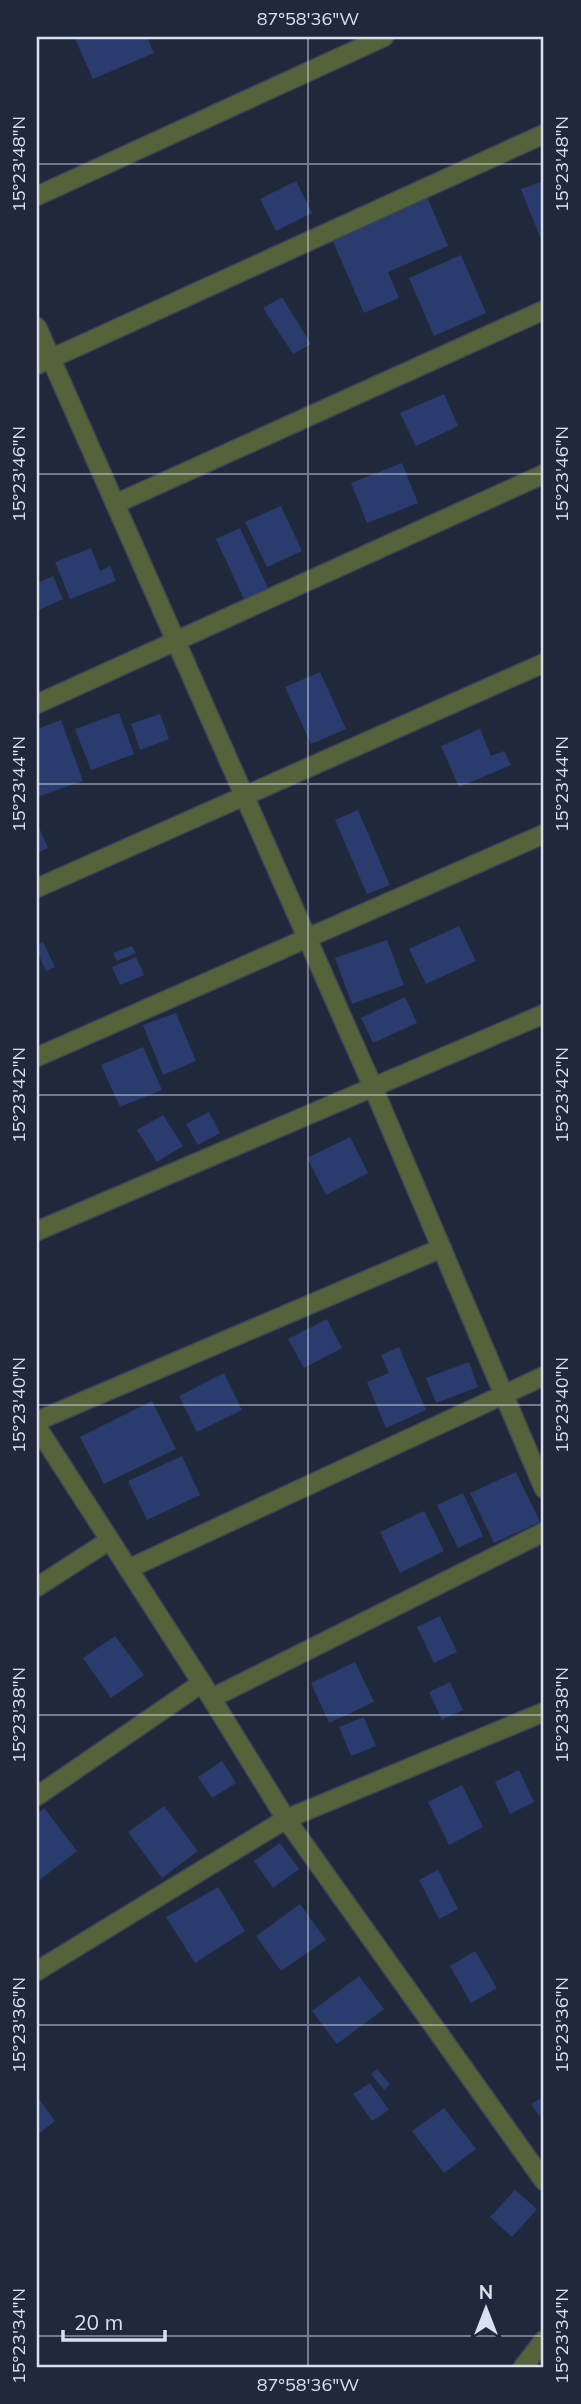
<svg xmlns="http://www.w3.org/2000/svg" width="581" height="2404" font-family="Mulish,sans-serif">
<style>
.building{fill:#293c6d}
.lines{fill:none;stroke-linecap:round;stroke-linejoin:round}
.minor-casing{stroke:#3e4557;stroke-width:21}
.minor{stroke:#546339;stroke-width:18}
.ticks{fill:none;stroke:#dae0ed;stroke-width:2;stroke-opacity:0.45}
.neatline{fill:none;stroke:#dae0ed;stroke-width:2.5}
.ticks-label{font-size:18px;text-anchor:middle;fill:#dae0ed}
</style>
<rect width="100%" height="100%" fill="#20283b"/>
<path class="building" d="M81,37h66l7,16 -61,26 -18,-40z
M296,181l16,32 -36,18 -16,-32z
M544,181v66l-23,-58z
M426,195l22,51 -60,26 11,26 -35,15 -33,-76z
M461,255l25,58 -52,23 -25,-58z
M282,297l29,47 -18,10 -30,-46z
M444,394l14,32 -42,20 -16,-33z
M402,463l16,40 -51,20 -16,-40z
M281,506l21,45 -35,16 -22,-45z
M240,528l28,60 -24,11 -28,-60z
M91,548l9,23 10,-5 6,15 -46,18 -15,-37z
M53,576l10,23 -26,12v-28z
M320,672l26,57 -35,15 -26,-57z
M119,713l15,41 -43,16 -16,-41z
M160,714l9,25 -29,11 -9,-26z
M61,720l22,61 -46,16v-68z
M480,729l11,27 13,-5 7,14 -52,22 -18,-41z
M358,810l32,75 -23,9 -32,-74z
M37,823l11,25 -11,5z
M459,926l17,35 -50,23 -17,-35z
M387,940l17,45 -52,19 -17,-46z
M43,942l12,25 -9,4 -9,-20v-6z
M132,946l4,7 -19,8 -4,-8z
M136,957l8,18 -24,10 -8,-18z
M405,997l12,26 -44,20 -12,-25z
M176,1013l20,48 -33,14 -20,-50z
M143,1047l19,43 -42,17 -19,-42z
M209,1112l11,21 -22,12 -12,-21z
M163,1115l20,31 -26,16 -20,-32z
M350,1137l18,36 -42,22 -19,-37z
M327,1319l15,29 -38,20 -16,-29z
M399,1347l27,63 -40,18 -19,-46 22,-9 -8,-18z
M469,1362l9,25 -42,16 -10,-25z
M224,1373l18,37 -45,22 -18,-36z
M152,1401l24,48 -72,35 -24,-47z
M182,1456l18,39 -53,25 -19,-39z
M516,1472l24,50 -46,21 -24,-50z
M463,1493l20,43 -25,12 -21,-43z
M424,1511l20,40 -44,22 -20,-41z
M440,1616l17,36 -23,11 -17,-36z
M115,1636l29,39 -33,23 -28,-40z
M355,1662l19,40 -45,21 -18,-40z
M450,1682l13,28 -21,10 -13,-28z
M364,1717l12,29 -25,10 -12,-29z
M222,1761l14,22 -24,15 -14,-21z
M519,1770l15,32 -24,12 -15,-32z
M462,1785l21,42 -34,18 -21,-43z
M164,1806l34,45 -36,27 -34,-46z
M44,1808l33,43 -40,31v-68z
M280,1843l19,26 -26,19 -19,-27z
M438,1870l20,39 -19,10 -20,-39z
M218,1887l27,44 -50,32 -29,-46z
M300,1904l26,36 -45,31 -25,-35z
M475,1951l22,37 -26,15 -21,-37z
M359,1976l25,33 -47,35 -25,-33z
M377,2069l13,15 -6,6 -13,-16z
M370,2083l19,27 -17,11 -19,-27z
M541,2098l3,5v11l-4,3 -9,-13z
M39,2099l16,22 -18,14v-34z
M444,2108l32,41 -32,24 -32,-42z
M515,2190l22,19 -25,28 -22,-20z"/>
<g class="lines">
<g class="minor-casing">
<path id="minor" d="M37,196l347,-159
M37,327l336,760 171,402
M37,365l507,-231
M115,504l429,-194
M37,704l507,-230
M37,888l507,-225
M37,1057l507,-223
M37,1231l507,-217
M37,1421l405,-173
M37,1427l165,256 84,136 258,362
M128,1569l416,-193
M37,1587l73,-47
M212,1698l332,-166
M37,1796l165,-113
M37,1971l249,-152 258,-107
M523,2367l21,-27"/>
</g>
<use href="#minor" class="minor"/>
</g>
<path class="ticks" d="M308,37v2330M37,164h507M37,474h507M37,784h507M37,1095h507M37,1405h507M37,1715h507M37,2025h507M37,2336h507"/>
<rect width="581" height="2404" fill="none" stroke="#20283b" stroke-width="77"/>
<g transform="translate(486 2309)" stroke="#20283b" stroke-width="5" paint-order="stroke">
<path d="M0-5L12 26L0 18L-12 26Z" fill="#dae0ed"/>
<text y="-10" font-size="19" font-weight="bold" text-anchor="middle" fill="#dae0ed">N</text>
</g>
<path d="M63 2330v10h102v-10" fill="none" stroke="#dae0ed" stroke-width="3.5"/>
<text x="74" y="2330" font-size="21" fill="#dae0ed" stroke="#20283b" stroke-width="5" paint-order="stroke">20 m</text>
<rect x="38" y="38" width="504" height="2328" class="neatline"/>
<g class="ticks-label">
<text x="308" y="25">87°58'36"W</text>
<text transform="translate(19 164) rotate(-90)" y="6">15°23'48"N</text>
<text transform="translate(562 164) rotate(-90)" y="6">15°23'48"N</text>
<text transform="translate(19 474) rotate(-90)" y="6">15°23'46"N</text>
<text transform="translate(562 474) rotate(-90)" y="6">15°23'46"N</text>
<text transform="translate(19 784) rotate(-90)" y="6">15°23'44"N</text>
<text transform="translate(562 784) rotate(-90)" y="6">15°23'44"N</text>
<text transform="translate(19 1095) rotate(-90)" y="6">15°23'42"N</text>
<text transform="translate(562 1095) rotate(-90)" y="6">15°23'42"N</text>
<text transform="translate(19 1405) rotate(-90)" y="6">15°23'40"N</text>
<text transform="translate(562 1405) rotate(-90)" y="6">15°23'40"N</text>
<text transform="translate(19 1715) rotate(-90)" y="6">15°23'38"N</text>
<text transform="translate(562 1715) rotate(-90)" y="6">15°23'38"N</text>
<text transform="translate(19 2025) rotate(-90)" y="6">15°23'36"N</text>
<text transform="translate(562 2025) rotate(-90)" y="6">15°23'36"N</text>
<text transform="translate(19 2336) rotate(-90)" y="6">15°23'34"N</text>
<text transform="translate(562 2336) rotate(-90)" y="6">15°23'34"N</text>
<text x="308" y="2391">87°58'36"W</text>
</g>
</svg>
